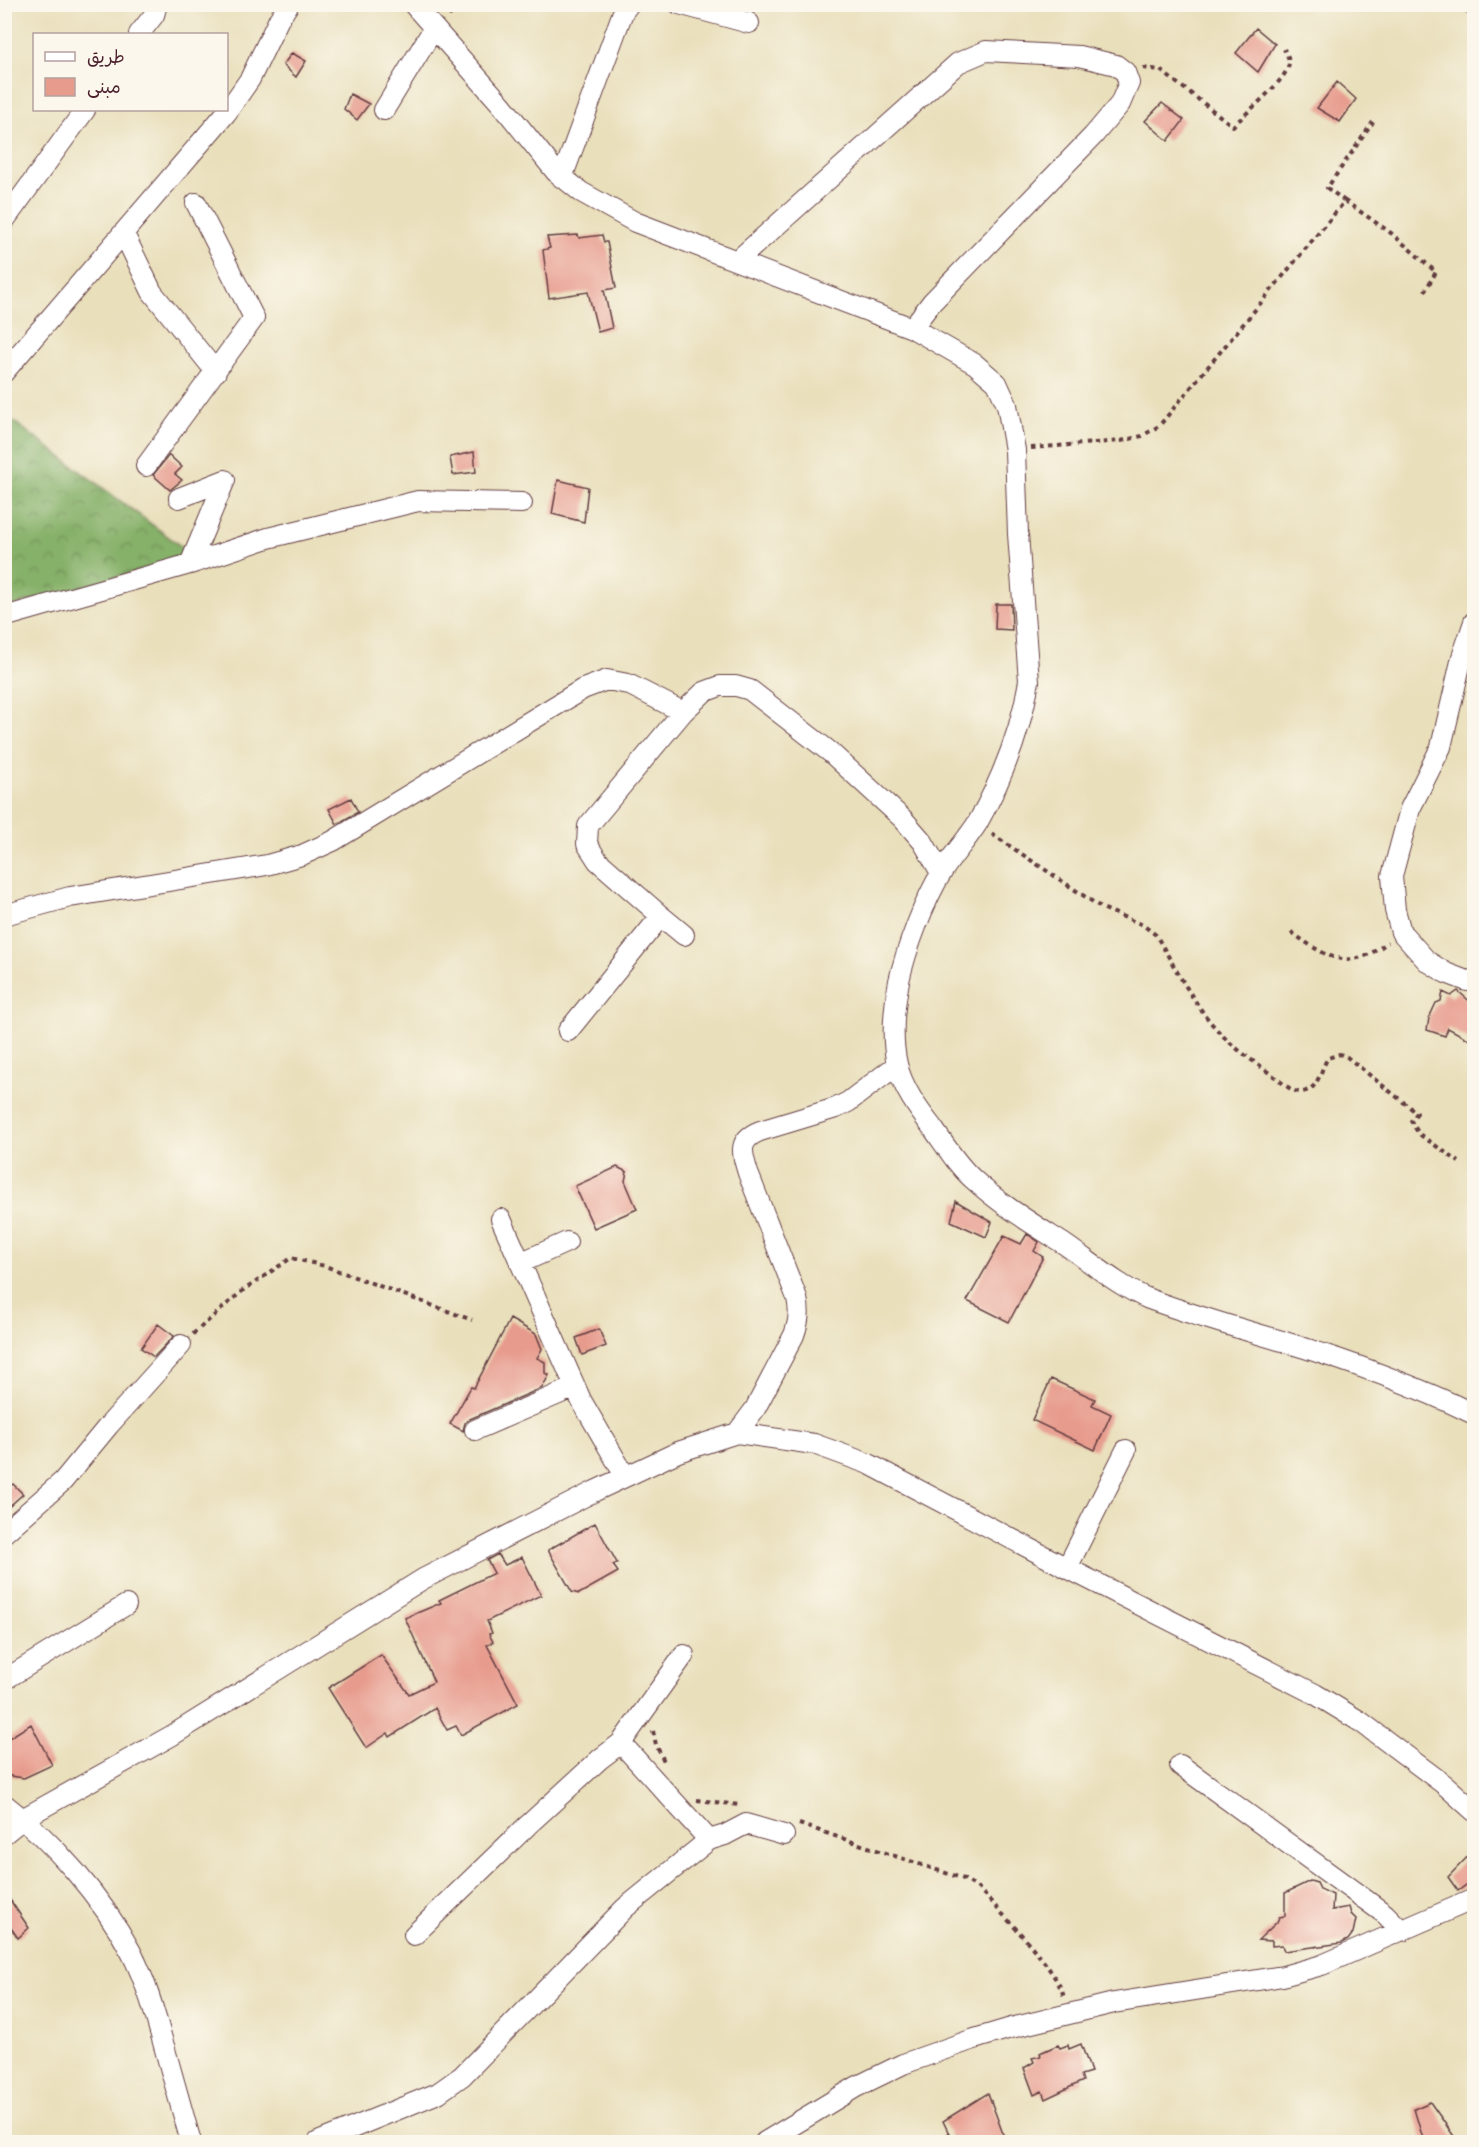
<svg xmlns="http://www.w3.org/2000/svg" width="1479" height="2147" font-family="Mali,'Playpen Sans Arabic',sans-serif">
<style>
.forest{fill:url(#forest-crowns);stroke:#68684a;stroke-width:1.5}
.building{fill:#e79b8d}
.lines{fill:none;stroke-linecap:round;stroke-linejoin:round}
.minor-casing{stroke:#623c41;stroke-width:22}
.path{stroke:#623c41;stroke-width:4;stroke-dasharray:4.5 4.5;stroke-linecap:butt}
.minor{stroke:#fff;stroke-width:20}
</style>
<defs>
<pattern id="forest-crowns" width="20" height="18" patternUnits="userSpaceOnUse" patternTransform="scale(1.5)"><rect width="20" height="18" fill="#86b169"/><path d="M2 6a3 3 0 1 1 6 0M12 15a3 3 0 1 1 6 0" fill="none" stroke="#708f57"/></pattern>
</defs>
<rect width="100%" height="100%" fill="#fbf7ec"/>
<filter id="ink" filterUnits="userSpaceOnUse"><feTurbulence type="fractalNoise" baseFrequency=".0167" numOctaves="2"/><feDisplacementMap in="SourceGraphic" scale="12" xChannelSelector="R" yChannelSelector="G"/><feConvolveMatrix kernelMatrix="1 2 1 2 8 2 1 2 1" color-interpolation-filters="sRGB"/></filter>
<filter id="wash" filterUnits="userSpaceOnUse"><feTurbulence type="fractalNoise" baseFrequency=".008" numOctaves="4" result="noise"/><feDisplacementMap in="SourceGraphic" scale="24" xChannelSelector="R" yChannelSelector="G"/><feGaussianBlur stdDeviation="1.35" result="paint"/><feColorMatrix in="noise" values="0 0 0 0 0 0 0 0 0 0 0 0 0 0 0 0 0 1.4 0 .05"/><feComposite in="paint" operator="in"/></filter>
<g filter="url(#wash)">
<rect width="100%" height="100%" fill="#e9dfbb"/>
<path class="forest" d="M5,415l189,141 -189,52z"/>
<g id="blocks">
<path class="building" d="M1256,28l19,16 -17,28 -22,-19z
M292,53l14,8 -10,16 -13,-12z
M1337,82l19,17 -16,23 -23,-14z
M350,94l19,10 -12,16 -13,-11z
M1162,103l22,17 -16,21 -23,-20z
M578,235l1,3 23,-3 2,7h3l9,46 -12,2 8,38 -14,4 -10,-40 -39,6 -6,-48 7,-2 -3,-11z
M474,452l2,20 -23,3 -3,-18z
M169,455l13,12 -7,7 7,6 -12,10 -17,-15z
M558,480l30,7 -4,35 -32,-8z
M996,604h15l1,26 -17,-1z
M351,798l7,14 -21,12 -8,-15z
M1458,991l16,14v37l-26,-14 -3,8 -18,-6 2,-12 7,-15 5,-2 2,-9 8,4z
M617,1167l10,5 -2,9 12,28 -43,19 -19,-42z
M956,1201l36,21 -6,15 -35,-16z
M1027,1234l12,8 -5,9 9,6 -34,65 -42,-21 37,-65 17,8z
M510,1319l26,15 6,15 -5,9 8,4v11l4,2 -7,13 -72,31 -5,4 -2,8 -13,-7 21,-37 3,1z
M158,1324l16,12 -20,21 -13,-9z
M599,1329l7,17 -24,9 -6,-17z
M1051,1379l44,20 -3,6 19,9 -16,36 -63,-30z
M13,1484l10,10 -19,17v-20z
M595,1523l22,40 -4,2 5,7 -39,22 -7,-2 -24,-42z
M498,1554l7,11 17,-8 19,38 -54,26 5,12 -3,1 4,8 -6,3 31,59 -57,31 -5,-9 -9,4 -12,-22 -45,29 -2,-4 -22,15 -38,-60 53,-33 28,39 25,-12 -29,-64 36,-15 -2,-3 55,-27 -7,-13z
M31,1724l21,41 -28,13 -20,-3v-34z
M1474,1850v29l-16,12 -10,-14z
M1310,1881l7,2 3,6 13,6 -1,15 17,-3 2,7 5,5 -3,14 -5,7 -6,3 -58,8 -2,-6 -10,1v-5l-14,-1 19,-18 2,-5 6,-1v-23z
M4,1891l25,37 -11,10 -14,-20z
M1081,2044l10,28 -10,3 2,6 -38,18 -3,-8 -8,4 -10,-27 10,-6 -2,-4 9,-2 -1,-3 18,-8 2,3 8,-3 1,4z
M988,2093l18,49h-53l-10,-21z
M1430,2102l28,40h-34l-10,-33z"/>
</g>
</g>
<g filter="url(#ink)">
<use href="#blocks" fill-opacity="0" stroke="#623c41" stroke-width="1.5"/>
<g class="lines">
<g class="minor-casing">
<path id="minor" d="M413,4l88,100 55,68 25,20 54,30 277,106 63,36 22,19 10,22 8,45 3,84 11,147c-8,49 -27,98 -51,141 -11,18 -25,32 -36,50 -17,27 -36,77 -43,109 -5,26 -8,57 -2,83 5,23 21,45 35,63 13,18 25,38 42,53 27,25 59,44 90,64 28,19 54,42 85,55 43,16 88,29 133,42 66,20 130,43 192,73
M679,4l70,19
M1472,4l2,2
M139,34l15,-19 3,-11
M384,110l50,-82
M562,178l61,-166 6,-8
M4,221l81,-111
M124,234l28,58 64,80
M738,260l220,-197 28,-12 93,5 37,9 9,7 4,11 -9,21 -27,32 -161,166 -20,26
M4,372l223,-260 23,-33 29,-60 10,-15
M146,466l108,-148 -58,-115
M179,498l46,-18 -35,84
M4,617l186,-53 78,-26 150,-37 104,2
M1474,622l-12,35 -21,90 -31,62 -18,67 3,34 6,22 26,29 19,12 21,8 7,-1
M4,915l66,-18 197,-32 35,-10 31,-14 250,-152 24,-9 21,4 55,28
M661,916l23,19
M568,1031l93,-115 -63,-55 -11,-17 1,-18 95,-114 21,-20 16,-6h16l14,4 80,62 73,67 20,23 18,31
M501,1219l80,181 44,76
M520,1263l47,-21
M475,1430l100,-43
M737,1433l18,-24 39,-74c5,-14 6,-23 3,-37l-49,-125c-6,-20 -11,-33 12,-42l76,-23 12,-6 49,-37
M4,1533l59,-52 46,-56 72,-80
M1067,1568l59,-118
M4,1680l122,-75
M1180,1765l205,149 17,17
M4,1804c49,37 98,93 127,148 15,29 24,62 33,94 9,32 18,64 27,96
M4,1834l20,-16 147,-82 252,-157 172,-88 83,-39 59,-19 77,11 55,20 198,104 248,126 46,28 84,63 29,26
M709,1840l16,-5 21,-11 38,11
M414,1935l114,-110 72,-66 21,-16 63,-88
M318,2142l120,-49 24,-17 163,-168 84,-68 -88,-97
M765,2142l91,-55 47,-23 68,-24 40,-12 103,-25 169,-27 39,-11 152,-66"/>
</g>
<path class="path" d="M449,16l8,-12
M1143,68l17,2 73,56c13,-13 50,-43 55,-59 3,-7 -1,-12 -4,-18
M1345,201l-18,-13 46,-66
M1031,448l90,-7 21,-5 17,-10 186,-225 46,32 45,39 -11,19
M992,834l110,74 41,17 13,10c17,29 34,62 56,89 17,21 41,37 63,53 8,6 20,19 31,14 13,-4 15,-23 22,-33l12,-4 7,3 70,56 -6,8 8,13 40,28
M1291,932c37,26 57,41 97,10
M193,1334l48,-42 50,-34 34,8 147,54
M653,1731l3,14 8,16
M697,1800l43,5
M799,1824l165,55 14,9c21,23 81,82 86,110"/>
<use href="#minor" class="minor"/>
</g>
</g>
<rect width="1479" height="2147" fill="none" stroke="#fbf7ec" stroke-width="24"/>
<rect x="33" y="33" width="195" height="78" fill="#fbf7ec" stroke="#b4a19f" stroke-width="1.5"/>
<rect x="45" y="52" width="30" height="9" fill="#ffffff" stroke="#b4a19f" stroke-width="1.5"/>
<text x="87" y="63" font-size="18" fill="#4a1f2b">طريق</text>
<rect x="45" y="78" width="30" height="18" fill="#e79b8d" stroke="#b4a19f" stroke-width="1.5"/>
<text x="87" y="93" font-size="18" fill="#4a1f2b">مبنى</text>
</svg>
